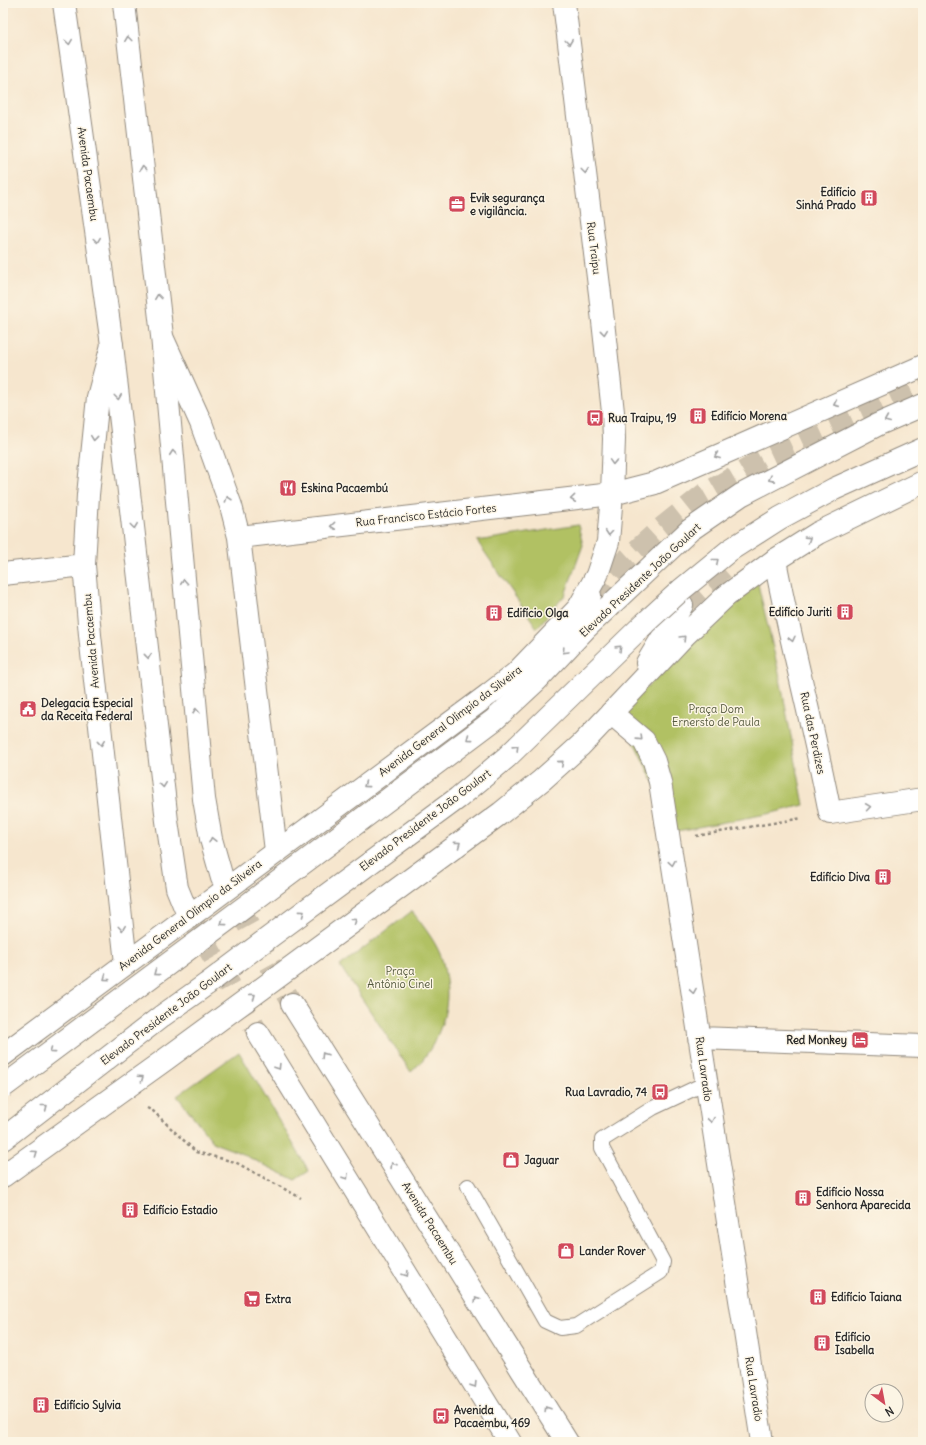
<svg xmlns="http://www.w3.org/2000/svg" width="926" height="1445" font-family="Delius,sans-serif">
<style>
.green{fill:#b1c164;stroke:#6e7648}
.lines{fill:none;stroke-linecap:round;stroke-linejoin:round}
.primary-tunnel{stroke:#cdc1ad;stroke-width:22;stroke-dasharray:22 11;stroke-linecap:butt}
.lane-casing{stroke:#90887c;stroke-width:16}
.street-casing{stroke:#90887c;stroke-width:24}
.secondary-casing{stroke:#90887c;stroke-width:24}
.primary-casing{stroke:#90887c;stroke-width:24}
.highway-casing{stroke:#90887c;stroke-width:24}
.path{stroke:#90887c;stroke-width:2.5;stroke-dasharray:3 3;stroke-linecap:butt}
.lane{stroke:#fff;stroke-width:14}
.street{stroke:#fff;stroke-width:22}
.secondary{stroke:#fff;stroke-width:22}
.primary{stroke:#fff;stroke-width:22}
.highway{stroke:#fff;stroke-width:22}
.highway-bridge-casing{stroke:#90887c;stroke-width:24;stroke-linecap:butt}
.highway-bridge{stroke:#fff;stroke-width:22}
.oneway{stroke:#a0a0a0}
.labels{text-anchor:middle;stroke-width:3;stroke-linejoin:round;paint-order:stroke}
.street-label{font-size:11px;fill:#2b2b2b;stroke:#fcf5e5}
.poi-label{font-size:11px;font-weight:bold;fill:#2b2b2b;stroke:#fcf5e5;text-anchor:start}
.park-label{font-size:11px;fill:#53583c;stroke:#fcf5e5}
</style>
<rect width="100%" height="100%" fill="#fcf5e5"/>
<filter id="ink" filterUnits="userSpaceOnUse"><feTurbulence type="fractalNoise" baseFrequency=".025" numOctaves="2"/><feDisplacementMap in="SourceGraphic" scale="8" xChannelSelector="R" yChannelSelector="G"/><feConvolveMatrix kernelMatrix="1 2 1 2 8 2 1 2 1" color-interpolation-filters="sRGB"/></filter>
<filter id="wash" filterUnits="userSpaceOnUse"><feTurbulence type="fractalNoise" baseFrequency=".012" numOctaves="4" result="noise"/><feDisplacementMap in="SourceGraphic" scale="16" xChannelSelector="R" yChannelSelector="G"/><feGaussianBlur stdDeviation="0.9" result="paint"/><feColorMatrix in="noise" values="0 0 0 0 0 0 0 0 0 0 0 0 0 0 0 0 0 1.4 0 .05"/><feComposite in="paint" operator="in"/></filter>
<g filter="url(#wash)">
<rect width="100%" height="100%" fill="#f6e6ce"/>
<path class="green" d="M578,525l5,20 -18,50 -28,33 -60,-87z
M757,580l22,93 25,132 -32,8 -95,18 -57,-118z
M412,911c11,15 27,34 31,52 2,9 4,21 4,31 0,27 -15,60 -36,78l-71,-106z
M239,1052l70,119 -14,9 -57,-28 -24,-9 -37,-47z"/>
</g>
<g filter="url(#ink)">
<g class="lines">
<path class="primary-tunnel" d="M590,596l35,-35 34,-31 44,-35 67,-39 153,-71
M682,605l44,-39
M222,878l70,126
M186,910l72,123"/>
<g class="lane-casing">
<path id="lane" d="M468,1186l77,135 15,7 16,-2 85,-54 2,-10 -61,-114v-8l51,-32 53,-25"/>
</g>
<g class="street-casing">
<path id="street" d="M163,339l38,84 30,83 8,31 37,314
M112,345l-14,52 -10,98 -4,70 6,70 36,328
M239,537l373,-43
M775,560c16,85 39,168 55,253l93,-14
M3,574l81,-9
M611,713l33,28 10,20 6,21 102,660
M699,1038l224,8"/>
</g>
<g class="secondary-casing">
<path id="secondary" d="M564,3l36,291 13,118 1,27 -2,55 -4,48 -11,33 -19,34
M612,494l43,-11 74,-32 194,-85"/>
</g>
<g class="primary-casing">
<path id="primary" d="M64,3l48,342 55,476 10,67 9,22
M124,3l38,333 42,463 7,40 11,39
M647,663l35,-58
M292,1004l275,438
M258,1033l252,409
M3,1055l485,-360 27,-21 75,-78
M3,1176l163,-117 335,-246 41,-33 39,-35 105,-111 40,-38 49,-36 43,-27 105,-51"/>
</g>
<g class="highway-casing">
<path id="highway" d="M254,900l240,-180 42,-39 50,-53 104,-98 51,-35 138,-71 44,-19
M3,1139l159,-123 45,-32"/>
</g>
<path class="path" d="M696,836l106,-18
M147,1108l6,3 43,41 39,10 66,36"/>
<use href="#lane" class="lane"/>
<use href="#street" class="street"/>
<use href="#secondary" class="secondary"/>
<use href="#primary" class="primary"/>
<use href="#highway" class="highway"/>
<g class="highway-bridge-casing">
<path id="highway-bridge" d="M207,984l64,-48 187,-138 49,-41 138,-134 36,-33 49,-40 50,-32 54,-29 89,-40
M3,1087l251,-187"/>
</g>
<use href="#highway-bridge" class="highway-bridge"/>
</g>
<defs><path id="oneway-chevron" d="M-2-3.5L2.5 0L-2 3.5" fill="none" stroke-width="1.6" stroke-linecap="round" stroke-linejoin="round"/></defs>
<g class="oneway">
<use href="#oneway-chevron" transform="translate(128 39) rotate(-97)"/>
<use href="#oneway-chevron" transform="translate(69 42) rotate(82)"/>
<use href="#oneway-chevron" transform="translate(569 42) rotate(83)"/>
<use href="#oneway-chevron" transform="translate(143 168) rotate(-97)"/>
<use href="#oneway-chevron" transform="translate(585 171) rotate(83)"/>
<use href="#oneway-chevron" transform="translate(97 240) rotate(82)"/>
<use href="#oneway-chevron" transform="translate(158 297) rotate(-97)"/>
<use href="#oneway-chevron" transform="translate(604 332) rotate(84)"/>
<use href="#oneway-chevron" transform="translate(118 397) rotate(83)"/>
<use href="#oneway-chevron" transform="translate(836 404) rotate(156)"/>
<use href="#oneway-chevron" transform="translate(887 420) rotate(157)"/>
<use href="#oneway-chevron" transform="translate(94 438) rotate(96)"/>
<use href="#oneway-chevron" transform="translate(173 453) rotate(-95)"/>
<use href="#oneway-chevron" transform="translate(717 456) rotate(158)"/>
<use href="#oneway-chevron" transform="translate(613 462) rotate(92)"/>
<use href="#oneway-chevron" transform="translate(771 479) rotate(152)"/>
<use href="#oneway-chevron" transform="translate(228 499) rotate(-109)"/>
<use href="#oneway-chevron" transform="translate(573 499) rotate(174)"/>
<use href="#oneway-chevron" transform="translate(134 526) rotate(83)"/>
<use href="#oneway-chevron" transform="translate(333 526) rotate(174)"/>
<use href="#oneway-chevron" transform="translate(609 533) rotate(95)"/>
<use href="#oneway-chevron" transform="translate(808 539) rotate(-33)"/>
<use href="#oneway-chevron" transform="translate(716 561) rotate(-39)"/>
<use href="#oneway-chevron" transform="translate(184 582) rotate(-95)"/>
<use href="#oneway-chevron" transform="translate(683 638) rotate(-46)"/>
<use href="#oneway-chevron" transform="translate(792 639) rotate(77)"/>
<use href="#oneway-chevron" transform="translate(619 648) rotate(-44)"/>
<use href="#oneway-chevron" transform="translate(565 651) rotate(133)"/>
<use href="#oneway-chevron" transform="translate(148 656) rotate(84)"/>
<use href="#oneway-chevron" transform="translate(196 711) rotate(-95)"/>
<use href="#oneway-chevron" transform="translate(469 738) rotate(143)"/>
<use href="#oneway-chevron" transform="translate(640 738) rotate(44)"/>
<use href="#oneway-chevron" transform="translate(101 743) rotate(84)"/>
<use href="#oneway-chevron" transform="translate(516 748) rotate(-44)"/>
<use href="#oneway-chevron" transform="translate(561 763) rotate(-41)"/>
<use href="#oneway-chevron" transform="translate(163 785) rotate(84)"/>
<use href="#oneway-chevron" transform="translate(366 785) rotate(144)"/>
<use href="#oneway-chevron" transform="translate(868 807) rotate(-8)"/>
<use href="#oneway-chevron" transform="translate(212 840) rotate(-103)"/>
<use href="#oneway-chevron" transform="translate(458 844) rotate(-36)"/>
<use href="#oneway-chevron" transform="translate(672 863) rotate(81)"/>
<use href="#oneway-chevron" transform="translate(302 913) rotate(-36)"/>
<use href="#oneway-chevron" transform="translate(354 921) rotate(-36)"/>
<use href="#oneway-chevron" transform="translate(223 923) rotate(143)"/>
<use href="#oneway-chevron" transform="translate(122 928) rotate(83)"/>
<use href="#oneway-chevron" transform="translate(156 973) rotate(143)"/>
<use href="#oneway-chevron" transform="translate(106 978) rotate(143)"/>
<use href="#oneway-chevron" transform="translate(693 991) rotate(81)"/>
<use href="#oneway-chevron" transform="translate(253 996) rotate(-36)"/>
<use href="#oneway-chevron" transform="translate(52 1051) rotate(143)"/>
<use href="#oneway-chevron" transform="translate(324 1055) rotate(-122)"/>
<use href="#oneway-chevron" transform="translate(278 1067) rotate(58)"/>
<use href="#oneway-chevron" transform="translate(141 1078) rotate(-35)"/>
<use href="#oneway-chevron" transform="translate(45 1107) rotate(-38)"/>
<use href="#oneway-chevron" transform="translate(711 1120) rotate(81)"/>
<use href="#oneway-chevron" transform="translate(35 1153) rotate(-35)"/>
<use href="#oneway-chevron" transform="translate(393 1165) rotate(-122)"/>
<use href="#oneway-chevron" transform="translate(346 1177) rotate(58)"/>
<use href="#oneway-chevron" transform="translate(406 1274) rotate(58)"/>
<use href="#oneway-chevron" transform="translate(477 1299) rotate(-122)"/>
<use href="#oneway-chevron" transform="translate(474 1385) rotate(58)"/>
<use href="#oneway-chevron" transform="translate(547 1409) rotate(-122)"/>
</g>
</g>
<defs>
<g id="building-square" transform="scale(0.9)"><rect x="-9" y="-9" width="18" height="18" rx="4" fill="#d1495b" stroke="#fcf5e5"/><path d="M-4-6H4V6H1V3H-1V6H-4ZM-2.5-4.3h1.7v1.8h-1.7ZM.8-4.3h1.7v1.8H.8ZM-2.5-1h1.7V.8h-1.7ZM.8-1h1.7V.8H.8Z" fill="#fff"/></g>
<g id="office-square" transform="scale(0.9)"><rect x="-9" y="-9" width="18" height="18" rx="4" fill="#d1495b" stroke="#fcf5e5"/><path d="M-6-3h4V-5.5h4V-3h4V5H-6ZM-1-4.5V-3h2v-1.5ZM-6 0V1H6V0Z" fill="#fff"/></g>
<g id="bus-square" transform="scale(0.9)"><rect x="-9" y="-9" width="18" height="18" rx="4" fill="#d1495b" stroke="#fcf5e5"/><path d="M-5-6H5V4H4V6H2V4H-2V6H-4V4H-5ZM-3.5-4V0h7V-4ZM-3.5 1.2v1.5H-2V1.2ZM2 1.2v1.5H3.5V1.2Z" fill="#fff"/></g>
<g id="restaurant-square" transform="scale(0.9)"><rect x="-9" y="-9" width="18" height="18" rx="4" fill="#d1495b" stroke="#fcf5e5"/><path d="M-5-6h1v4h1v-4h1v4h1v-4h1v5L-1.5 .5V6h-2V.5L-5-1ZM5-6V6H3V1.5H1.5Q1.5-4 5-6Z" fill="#fff"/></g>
<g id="civic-square" transform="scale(0.9)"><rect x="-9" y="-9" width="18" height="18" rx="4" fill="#d1495b" stroke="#fcf5e5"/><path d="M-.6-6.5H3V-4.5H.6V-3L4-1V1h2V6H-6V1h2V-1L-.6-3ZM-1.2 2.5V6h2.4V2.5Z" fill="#fff"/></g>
<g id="hotel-square" transform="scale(0.9)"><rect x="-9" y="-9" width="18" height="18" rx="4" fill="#d1495b" stroke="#fcf5e5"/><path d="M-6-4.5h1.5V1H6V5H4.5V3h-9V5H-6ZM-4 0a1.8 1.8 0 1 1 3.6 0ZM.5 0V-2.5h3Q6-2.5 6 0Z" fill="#fff"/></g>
<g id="shop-square" transform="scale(0.9)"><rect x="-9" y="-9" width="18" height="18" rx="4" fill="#d1495b" stroke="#fcf5e5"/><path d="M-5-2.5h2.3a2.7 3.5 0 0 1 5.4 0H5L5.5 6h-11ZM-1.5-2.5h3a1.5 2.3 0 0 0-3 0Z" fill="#fff"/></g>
<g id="supermarket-square" transform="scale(0.9)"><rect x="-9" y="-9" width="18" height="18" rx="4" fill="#d1495b" stroke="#fcf5e5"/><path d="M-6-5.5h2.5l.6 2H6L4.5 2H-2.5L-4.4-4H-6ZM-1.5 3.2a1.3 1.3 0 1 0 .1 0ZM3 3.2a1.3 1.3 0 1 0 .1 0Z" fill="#fff"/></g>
</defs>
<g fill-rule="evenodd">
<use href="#building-square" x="869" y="198"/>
<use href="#office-square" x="457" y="204"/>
<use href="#building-square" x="698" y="416"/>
<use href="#bus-square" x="595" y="418"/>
<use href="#restaurant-square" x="288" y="488"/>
<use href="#building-square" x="845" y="612"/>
<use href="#building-square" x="494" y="613"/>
<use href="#civic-square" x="28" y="709"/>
<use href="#building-square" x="883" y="877"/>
<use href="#hotel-square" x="860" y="1040"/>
<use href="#bus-square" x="660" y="1092"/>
<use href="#shop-square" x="511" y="1160"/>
<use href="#building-square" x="803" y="1198"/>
<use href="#building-square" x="130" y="1210"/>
<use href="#shop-square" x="566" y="1251"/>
<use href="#building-square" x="818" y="1297"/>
<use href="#supermarket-square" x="252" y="1299"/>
<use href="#building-square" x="822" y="1343"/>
<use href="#building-square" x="41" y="1405"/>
<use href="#bus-square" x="441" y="1416"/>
</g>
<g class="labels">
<g class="street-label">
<text transform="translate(88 174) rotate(82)" y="4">Avenida Pacaembu</text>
<text transform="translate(594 248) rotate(83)" y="4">Rua Traipu</text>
<text transform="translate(426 515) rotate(-6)" y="4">Rua Francisco Estácio Fortes</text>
<text transform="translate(640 580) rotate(-43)" y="4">Elevado Presidente João Goulart</text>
<text transform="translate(91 641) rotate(-95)" y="4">Avenida Pacaembu</text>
<text transform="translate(450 721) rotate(-37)" y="4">Avenida General Olímpio da Silveira</text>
<text transform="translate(813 733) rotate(78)" y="4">Rua das Perdizes</text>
<text transform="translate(425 820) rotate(-37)" y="4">Elevado Presidente João Goulart</text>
<text transform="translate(190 915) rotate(-37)" y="4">Avenida General Olímpio da Silveira</text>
<text transform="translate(166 1014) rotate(-37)" y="4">Elevado Presidente João Goulart</text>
<text transform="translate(704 1069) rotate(82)" y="4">Rua Lavradio</text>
<text transform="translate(430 1223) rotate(58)" y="4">Avenida Pacaembu</text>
<text transform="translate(754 1389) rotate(81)" y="4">Rua Lavradio</text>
</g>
<g class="poi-label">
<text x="856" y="196" text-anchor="end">Edifício<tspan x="856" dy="13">Sinhá Prado</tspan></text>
<text x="470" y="202">Evik segurança<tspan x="470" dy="13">e vigilância.</tspan></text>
<text x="711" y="420">Edifício Morena</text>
<text x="608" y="422">Rua Traipu, 19</text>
<text x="301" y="492">Eskina Pacaembú</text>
<text x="832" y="616" text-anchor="end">Edifício Juriti</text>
<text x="507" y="617">Edifício Olga</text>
<text x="41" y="707">Delegacia Especial<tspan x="41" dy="13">da Receita Federal</tspan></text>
<text x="870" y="881" text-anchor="end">Edifício Diva</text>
<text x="847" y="1044" text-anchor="end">Red Monkey</text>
<text x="647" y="1096" text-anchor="end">Rua Lavradio, 74</text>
<text x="524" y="1164">Jaguar</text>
<text x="816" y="1196">Edifício Nossa<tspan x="816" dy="13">Senhora Aparecida</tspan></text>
<text x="143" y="1214">Edifício Estadio</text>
<text x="579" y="1255">Lander Rover</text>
<text x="831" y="1301">Edifício Taiana</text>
<text x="265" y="1303">Extra</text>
<text x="835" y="1341">Edifício<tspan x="835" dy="13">Isabella</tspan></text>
<text x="54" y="1409">Edifício Sylvia</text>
<text x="454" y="1414">Avenida<tspan x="454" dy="13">Pacaembu, 469</tspan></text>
</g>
<g class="park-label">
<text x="716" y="713">Praça Dom<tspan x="716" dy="13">Ernersto de Paula</tspan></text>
<text x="400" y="975">Praça<tspan x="400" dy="13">Antônio Cinel</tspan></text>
</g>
</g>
<rect width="926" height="1445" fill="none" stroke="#fcf5e5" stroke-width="16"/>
<g transform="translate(884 1403) rotate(148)"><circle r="19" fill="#fcf5e5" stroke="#a8a49b"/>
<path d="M0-3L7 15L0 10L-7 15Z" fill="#d1495b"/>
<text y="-6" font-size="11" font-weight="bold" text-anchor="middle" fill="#2b2b2b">N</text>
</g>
</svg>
